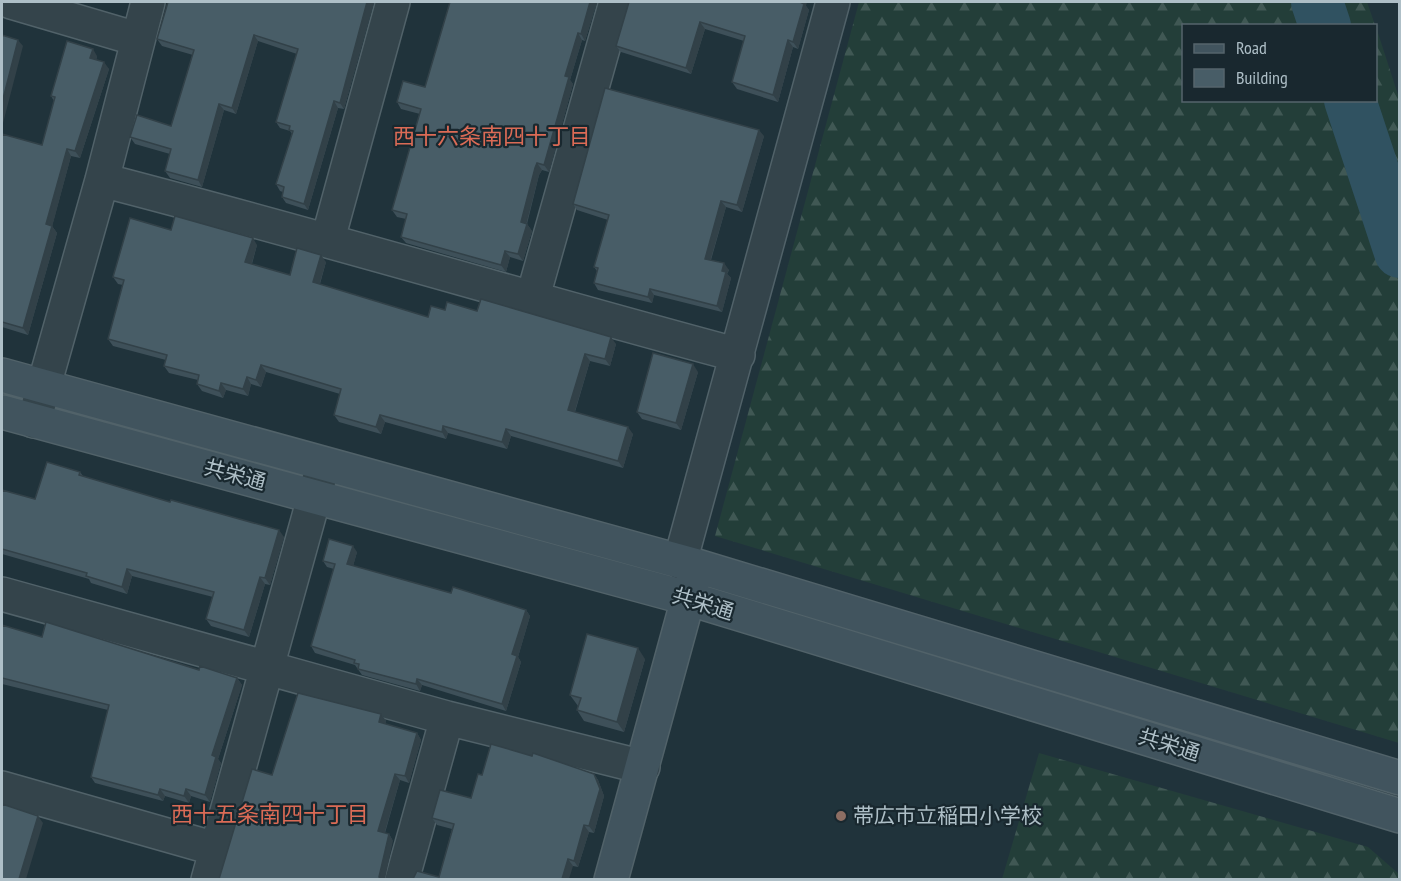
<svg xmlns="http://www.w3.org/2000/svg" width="1401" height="881" font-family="'PT Sans Narrow','Noto Sans JP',sans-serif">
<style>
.forest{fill:url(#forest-firs)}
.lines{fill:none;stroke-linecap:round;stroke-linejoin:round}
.river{stroke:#305261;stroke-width:52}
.street-casing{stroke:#516269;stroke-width:36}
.secondary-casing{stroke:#516269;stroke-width:36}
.street{stroke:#34444b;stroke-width:33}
.secondary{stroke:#41545e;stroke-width:33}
.wall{fill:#3e5059}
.shaded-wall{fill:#324148}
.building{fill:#485d67;stroke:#324148;stroke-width:1.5}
.education-dot{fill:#8d6e63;stroke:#19282f;stroke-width:2}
.labels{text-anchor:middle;stroke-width:4.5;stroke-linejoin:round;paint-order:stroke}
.street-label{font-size:21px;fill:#aebfc7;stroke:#19282f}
.poi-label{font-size:21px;fill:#aebfc7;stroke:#19282f;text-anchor:start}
.neighbourhood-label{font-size:22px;fill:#db6b56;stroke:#19282f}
</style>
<defs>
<pattern id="forest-firs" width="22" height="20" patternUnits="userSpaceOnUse" patternTransform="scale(1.5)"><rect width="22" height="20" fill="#233e39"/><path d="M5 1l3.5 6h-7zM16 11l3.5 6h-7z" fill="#405854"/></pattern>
</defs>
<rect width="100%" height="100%" fill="#20333b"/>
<path class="forest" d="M859,2h508l8,23 -191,1v74h192v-73l24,74 -1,642 -684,-207z
M1039,753l329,94 31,27v5h-397z"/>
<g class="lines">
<path class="river" d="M1317,2l8,24
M1350,100l50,152"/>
<g class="street-casing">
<path id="street" d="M11,2l126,37
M102,180c213,55 423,118 636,175
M328,239l65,-237
M532,300l84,-298
M34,421l68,-241 46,-178
M680,562l153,-560
M2,594l445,124 196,49
M2,788l214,61
M208,880l114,-411
M402,880l45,-162"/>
</g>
<g class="secondary-casing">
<path id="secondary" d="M2,375l695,191 703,212
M2,412l685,186 713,218
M611,880l83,-303"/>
</g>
<use href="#street" class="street"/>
<use href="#secondary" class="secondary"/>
</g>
<path class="wall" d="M168,2h206l-30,107 -6,-1 -30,102 -22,-7 -4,-6 1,-5 -3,-1 -4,-7 16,-50 -2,-3 -10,-3 -4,-6 21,-68 -39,-13 -22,73 -12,-4 -22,77 -32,-9 -5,-7 5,-17 -35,-10 -5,-7 41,-11 22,-71 -31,-9 -5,-7z
M450,2h147l-12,39 -3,-1 -12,40 3,4 -24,88 -7,-2 -3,5 -12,49 5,7 -9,30 -13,-4 -4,15 -100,-29 -5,-6 5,-18 -9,-2 -5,-7 28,-96 -19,-5 -4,-7 28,-15z
M629,2l177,4 3,4 -11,39 -5,-2 -15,55 -41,-13 -5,-7 12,-41 -39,-12 -14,45 -70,-22 -5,-6z
M97,56l-1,4 13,9 -29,89 -9,-2 -19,70 5,7 -29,102 -26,-8v-193l40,11 12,-44 -3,-5z
M764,136l-22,76 -16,-5 -15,53 18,10 -2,4 4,4 -9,34 -68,-17 -2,8 -54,-13 -4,-7 3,-12 -3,-4 14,-47 -31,-10 -4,-6z
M171,230l86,15 -5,19 38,11 36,-13 -6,22 108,33 17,-7 32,1 139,33 -6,22 -20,-5 -15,51 58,22 -10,34 -112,-32 -4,13 -59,-16 -2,6 -61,-17 -4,12 -42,-12 -5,-7 6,-21 -74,-22 -5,15 -10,-3 -3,12 -22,-6 -3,8 -21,-7 -5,-7 1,-4 -29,-7 -5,-7 2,-6 -53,-14 -5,-7 15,-54 -5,-1 -5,-7z
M698,372l-17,58 -39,-11 -5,-7z
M80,472l3,4 201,61 -14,48 -5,-1 -16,53 -38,-11 -5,-7 7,-22 -81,-21 -5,18 -36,-11 -2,-4 -87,-25v-64l33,9z
M357,552l-4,14 98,27 75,17 4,6 -12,41 3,5 -15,49 -84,-26 -2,6 -58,-16 -7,-10 -40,-12 -4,-7 23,-77 -7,-2 -4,-6z
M2,625l40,12 157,33 38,8 5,7 -24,74 3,4 -11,39 -19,-6 -2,7 -24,-7 -2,5 -68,-18 -4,-6 17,-67 -106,-26z
M645,659l-21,73 -40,-11 -7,-11 1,-4 -8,-11z
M381,714l5,7 -1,3 32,9 4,7 -12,43 -9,-3 -15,53 4,1 4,7 -121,-66z
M594,774l4,6 6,16 -10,37 -5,-1 -11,35 -5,-1 -134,11 13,-48 -15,-4 -5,-7 39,-20 11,-23z"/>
<path class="shaded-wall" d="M367,2h7l-30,107 -4,-6z
M590,2h7l-12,39 -4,-7z
M800,2h7l-1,4 3,4 -11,39 -5,-7z
M700,22l5,7 -14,45 -5,-6z
M578,33l4,7 -12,40 3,4 -24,88 -5,-7 21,-89z
M254,35l4,6 -22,73 -4,-6z
M18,40l5,6 -21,81v-24z
M788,40l5,7 -15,55 -5,-7z
M93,49l4,7 -2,9 -5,-7z
M104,62l5,7 -29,89 -5,-7z
M334,101l4,7 -30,102 -4,-6z
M219,104l5,6 -22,77 -4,-7z
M759,130l5,6 -22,76 -5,-7z
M67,149l4,7 -20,75 -5,-7z
M537,163l5,7 -3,5 -14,54 2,-5 5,7 -9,30 -5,-7 3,-32 14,-54z
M721,201l5,6 -17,58 -4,-6z
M52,226l5,7 -29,102 -5,-7z
M253,238l4,7 -7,24 -5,-7z
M505,251l5,6 -4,15 -5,-7z
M321,255l5,7 -8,27 -5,-7z
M724,263l5,7 -2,4 4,4 -9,34 -5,-6 5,-35z
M650,289l4,6 -2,8 -4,-6z
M611,337l5,7 -6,22 -5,-7z
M585,354l5,7 -17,56 -5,-7z
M693,364l5,8 -17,58 -5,-7z
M261,365l5,7 -5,15 -5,-7z
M247,377l4,7 -3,12 -5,-7z
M221,383l5,7 -3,8 -4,-7z
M380,415l5,7 -4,12 -5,-7z
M443,426l5,7 -2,6 -4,-7z
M628,427l5,7 -10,34 -5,-7z
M506,429l5,7 -4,13 -5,-7z
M279,530l5,7 -14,48 -5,-7z
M353,546l4,6 -5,18 -5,-6z
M127,569l5,7 -5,18 -5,-7z
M260,577l5,7 -16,53 -5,-7z
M526,610l4,6 -12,41 3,5 -15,49 -4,-7 10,-50z
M638,648l7,11 -21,73 -7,-10z
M237,678l5,7 -24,74 3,4 -11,39 -5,-7 7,-40z
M417,679l5,6 -2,6 -4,-7z
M381,714l5,7 -2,8 -5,-7z
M417,733l4,7 -12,43 -4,-7z
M395,774l5,6 -17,58 -5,-7z
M594,774l4,6 6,16 -10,37 -5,-7z
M160,789l5,7 -2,5 -5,-6z
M186,789l5,7 -2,7 -5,-7z
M38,816l5,7 -17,56h-7z
M584,825l5,7 -11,35 -4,-6z
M389,834l4,7 -8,38h-5l-1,-2z
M568,859l5,7 -4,13h-7z"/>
<path class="building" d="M168,2h199l-27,101 -6,-2 -30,103 -22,-7 2,-10 -8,-3 17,-53 -4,-1 1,-4 -14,-4 22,-73 -44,-14 -22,73 -13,-4 -21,76 -33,-9 6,-22 -41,-12 7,-22 34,11 23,-76 -37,-11z
M450,2h140l-9,32 -3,-1 -13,43 4,1 -25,88 -7,-2 -2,5 -14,54 6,2 -9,30 -13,-3 -4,14 -100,-28 6,-23 -15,-4 29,-101 -24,-7 6,-21 22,6z
M629,2h172h-1l4,2 -11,38 -5,-2 -15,55 -41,-13 13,-46 -45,-14 -14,46 -70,-22z
M2,35l16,5 -16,63z
M67,41l26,8 -3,9 14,4 -29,89 -8,-2 -21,75 6,2 -29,102 -21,-6v-188l40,11 13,-48 -4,-1z
M605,88l154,42 -22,75 -16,-4 -16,58 19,4 -2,8 4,1 -9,34 -67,-17 -2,8 -54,-14 4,-15 -4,-1 15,-52 -36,-11z
M175,216l78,22 -8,24 45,13 7,-27 24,7 -8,27 115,35 3,-11 14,4 2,-8 30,9 4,-12 130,38 -6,22 -20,-5 -17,56 60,17 -10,34 -112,-32 -4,13 -59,-16 -1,6 -62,-17 -4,12 -42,-12 7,-26 -80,-24 -5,15 -9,-3 -4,12 -22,-6 -2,8 -22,-7 2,-9 -35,-9 3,-11 -59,-16 16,-59 -11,-3 17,-59 41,12z
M653,353l40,11 -17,59 -39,-11z
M47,462l33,10 -1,3 91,27 1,-2 108,30 -14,48 -5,-1 -16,53 -38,-11 8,-27 -87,-23 -5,18 -36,-11 1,-3 -85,-24v-59l33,9z
M329,539l24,7 -6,18 104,29 2,-6 73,23 -14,44 5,2 -15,48 -85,-25 -1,5 -58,-15 1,-5 -5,-1 1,-3 -44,-14 24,-82 -12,-3z
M46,622l153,48 1,-4 37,12 -25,77 4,2 -11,38 -19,-6 -2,7 -24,-7 -2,6 -67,-18 18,-72 -107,-27v-53l40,12z
M587,634l51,14 -21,74 -40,-12 4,-12 -11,-3z
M298,693l83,21 -2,8 38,11 -12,43 -10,-2 -17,57 11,3 -10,43 1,2h-161l33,-110 20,6z
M491,744l41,12 1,-3 61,21 6,15 -11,37 -5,-1 -10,36 -6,-2 -6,20h-149l4,-8 22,6 15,-53 -22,-6 8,-28 31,8 7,-24 4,1z
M2,804l36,12 -19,63h-17z"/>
<circle class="education-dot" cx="841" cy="816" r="6"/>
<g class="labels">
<g class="street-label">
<text transform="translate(235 475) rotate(15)" y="7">共栄通</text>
<text transform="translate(703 604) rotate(17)" y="7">共栄通</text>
<text transform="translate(1169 745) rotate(17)" y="7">共栄通</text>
</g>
<g class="poi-label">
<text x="853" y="823">帯広市立稲田小学校</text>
</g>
<g class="neighbourhood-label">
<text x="492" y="144">西十六条南四十丁目</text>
<text x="270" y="822">西十五条南四十丁目</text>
</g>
</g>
<rect width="1401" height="881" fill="none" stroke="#aebfc7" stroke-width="6"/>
<rect x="1182" y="24" width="195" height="78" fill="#19282f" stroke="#55646c" stroke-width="1.5"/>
<rect x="1194" y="44" width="30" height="9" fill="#41545e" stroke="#55646c" stroke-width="1.5"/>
<text x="1236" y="54" font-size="18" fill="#aebfc7">Road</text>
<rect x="1194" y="69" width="30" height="18" fill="#485d67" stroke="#55646c" stroke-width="1.5"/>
<text x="1236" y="84" font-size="18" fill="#aebfc7">Building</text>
</svg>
